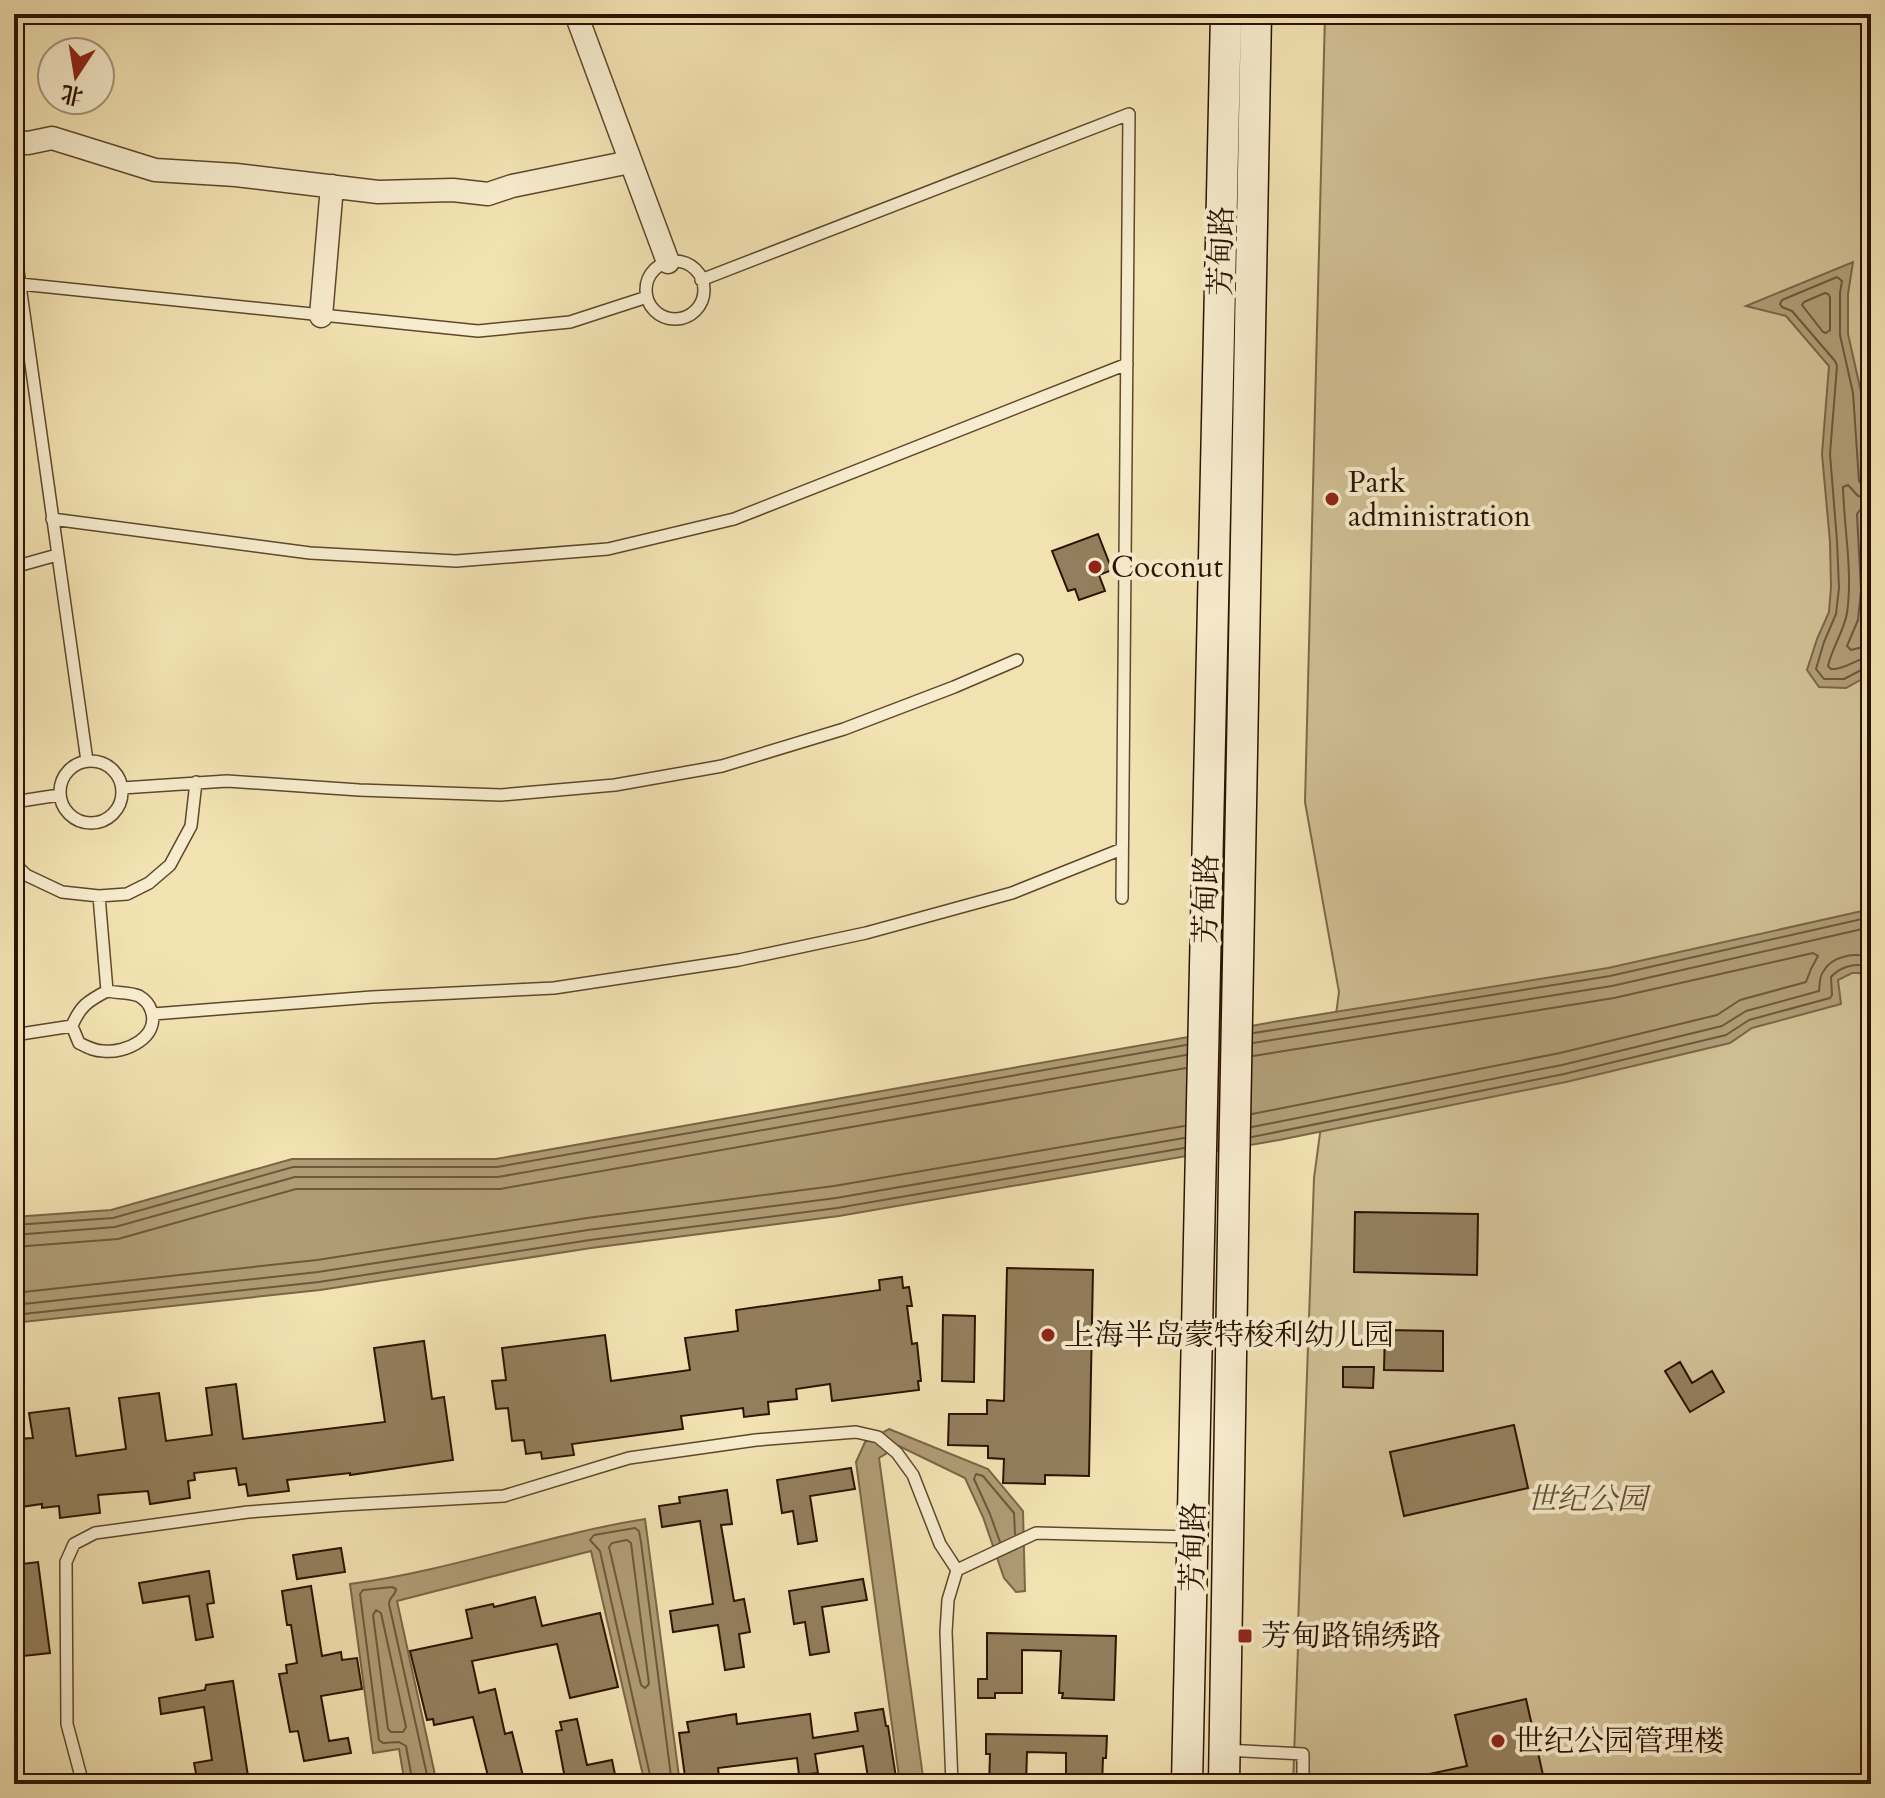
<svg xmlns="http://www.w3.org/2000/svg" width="1885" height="1798" font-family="Cardo,'Noto Serif SC',serif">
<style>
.green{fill:#d0bf94;stroke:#7e694a;stroke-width:2}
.water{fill:#af9c75;stroke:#7b6546;stroke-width:2}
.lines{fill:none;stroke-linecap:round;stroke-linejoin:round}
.shore{stroke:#6e583a;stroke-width:2}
.building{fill:#937f5d;stroke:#2c1300;stroke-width:2}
.lane-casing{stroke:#5e472c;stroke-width:14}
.street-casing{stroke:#5e472c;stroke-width:25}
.secondary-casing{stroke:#2c1300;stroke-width:33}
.lane{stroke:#f7eccd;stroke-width:11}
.street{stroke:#f7eccd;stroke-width:22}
.secondary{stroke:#f7eccd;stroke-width:30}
.poi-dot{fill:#8f2418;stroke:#f7eccd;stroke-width:3}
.labels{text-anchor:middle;stroke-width:8;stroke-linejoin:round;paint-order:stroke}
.street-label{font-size:30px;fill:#2c1300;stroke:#f7eccd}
.poi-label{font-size:30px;fill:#2c1300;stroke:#f7eccd;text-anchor:start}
.park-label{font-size:30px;font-style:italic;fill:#654f34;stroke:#f7eccd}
</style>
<rect width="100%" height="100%" fill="#f2e2b2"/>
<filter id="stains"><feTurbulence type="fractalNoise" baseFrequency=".0025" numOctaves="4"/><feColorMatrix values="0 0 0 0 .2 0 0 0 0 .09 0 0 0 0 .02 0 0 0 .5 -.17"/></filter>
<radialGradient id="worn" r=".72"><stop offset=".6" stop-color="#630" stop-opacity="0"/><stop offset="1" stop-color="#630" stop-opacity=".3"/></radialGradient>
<path class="green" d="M1325,14h546v1770h-578l5,-137 -5,-19 5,-1 16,-449 25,-186 -34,-190z"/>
<path class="water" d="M1853,262l-5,32v40l13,58 10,135v147l-25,14 -27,-1 -12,-17 10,-31 12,-27 2,-25 -1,-45 -8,-88 7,-88 -43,-50 -40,-10z
M1871,909v93l-11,-29h-8l-14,7 3,24 -89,24 -22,15 -164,39 -287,58 -440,76 -248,32 -271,42 -306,33v-106l97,-7 181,-51h204l783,-138 329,-53z
M889,1429l99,40 35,42 2,80 -9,1 -12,-14 -21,-61 -18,-39 -66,-32 -20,12 45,326h-24l-44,-322 9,-20z
M645,1519l35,265h-35l-54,-233 -194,50 40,183h-32l-6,-35 -26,4 -23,-169c100,-13 195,-49 295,-65z"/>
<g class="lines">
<path class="shore" d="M1825,293l3,1 2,3v33l-4,3 -3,-1 -21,-27 2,-3z
M1871,489l-8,-2 -4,-6 -6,-88 -13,-58v-42l2,-12 -5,-4 -55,23 -2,4 2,3 10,4 43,50 2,5 -7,88 7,87 2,47 -3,26 -12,28 -8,27 8,10h20l21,-11 6,-1
M1871,499l-13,-3 -10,-11 -5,2c1,42 10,84 4,126 -3,18 -15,35 -19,53l3,3c15,1 25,-11 40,-12
M1871,511l-11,-1 -3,4 4,76 -3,30 -11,26 4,4 20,-5
M1254,1033l356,-57 261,-59
M1253,1043l359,-57 259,-59
M1252,1114l308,-61 157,-38 23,-15 66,-18 5,-13 7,-13 -5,-3 -199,45 -361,58
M1252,1127l310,-62 160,-39 24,-15 73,-20c1,-6 0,-14 4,-19 8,-16 34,-21 48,-13
M1252,1137l312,-63 162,-39 23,-15 81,-22 2,-3 -1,-18c8,-9 22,-14 33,-11l7,13
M14,1225l99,-7 180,-51h204l689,-122
M14,1235l101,-8 180,-50h203l688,-122
M14,1247l104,-8 178,-50h204l686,-121
M14,1293l303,-33 270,-42 247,-32 350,-60
M14,1305l304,-33 270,-42 248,-32 348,-60
M14,1315l305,-33 271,-42 247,-32 347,-60
M627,1540l4,3 18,141 -4,4 -4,-3 -32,-138 3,-4z
M1000,1542l-10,-28 -16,-35 2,-5 7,2 31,37 1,21
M376,1610l5,3 25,114 -3,5h-12l-3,-3 -15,-114z
M413,1784l-7,-38 -7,-4 -16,1 -4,-3 -19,-146 3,-4 29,-3 4,2c0,6 -7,8 -7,15l40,180
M652,1784l-52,-233 -10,-11 4,-5 41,-7 4,3 2,11 31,242"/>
</g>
<path class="building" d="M1098,534l14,36 -13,5 6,16 -26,9 -4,-11 -7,2 -16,-40z
M1355,1212l123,2 -1,61 -123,-3z
M1007,1268l86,2 -4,206 -44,-1v9l-42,-1 1,-24 -16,-1v-12l-40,-1 1,-31h38v-14l17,1z
M902,1277l1,11 6,-1 3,19h-5l5,38 5,-1 4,38h-3l1,9 -87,11 -2,-17 -34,5 1,10 -29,3 1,12 -25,3 -1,-9 -62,8 2,13 -111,15 2,11 -32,4 -1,-7 -15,2 -2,-14 -12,1 -4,-33 -12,1 -4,-28 14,-1 -4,-32 103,-13 6,46 79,-11 -5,-32 53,-7 -2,-21 144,-20 -1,-10z
M943,1315l32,1 -1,66 -32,-1z
M1385,1330l58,1v40l-59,-1z
M424,1341l8,58 12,-2 9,63 -103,15v-2l-63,7 2,11 -41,5 -2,-12 -7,1 -3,-17 -42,5 1,7 -7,1 2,17 -40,6 -2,-13 -50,4 2,18 -40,5 -1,-12 -17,2v-4l-28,4v-69l19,-1 -4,-25 40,-5 7,48 50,-7 -7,-51 40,-5 7,48 46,-6 -6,-47 30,-4 7,55 142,-17 -11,-74z
M1680,1362l12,21 20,-12 12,21 -34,20 -25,-41z
M1343,1367h31l-1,21 -30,-1z
M1514,1425l14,63 -124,28 -14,-64z
M851,1468l4,21 -45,7 7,45 -19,3 -5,-33 -11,2 -5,-33z
M727,1490l5,34 -11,1 13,76 10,-2 6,33 -11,2 5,33 -19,3 -7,-45 -45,7 -3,-21 43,-7 -13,-83 -38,6 -3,-21 21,-3 -1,-6z
M341,1548l4,24 -48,7 -4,-24z
M38,1562l12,91 -36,4v-92z
M209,1571l5,32 -7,1 6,33 -17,3 -7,-44 -46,7 -4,-20z
M863,1579l4,21 -45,7 7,45 -19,3 -5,-33 -11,2 -5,-33z
M311,1586l11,70 19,-4 1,8 15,-2 5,31 -41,7 8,45 19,-3 3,15 -47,8 -6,-30 -8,1 -11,-58 8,-1 -1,-8 11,-2 -6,-38h-4l-5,-34z
M535,1597l7,29 58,-13 18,74 -48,11 -13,-54 -85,17 7,32 16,-4 10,45 7,-2 13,52h-35l-17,-67 -39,8 -1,-6 -6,1 -17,-69 62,-13 -6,-28 27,-6 1,3z
M987,1633l129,3 -2,64 -52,-2 1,-5h-4l2,-42 -39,-1v43h-27v5h-17v-19h9z
M233,1681l15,95 -50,8 -4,-21 18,-3 -8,-53 -43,7 -2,-16 46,-8 1,-5z
M1526,1699l19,85h-129l-1,-7 52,-11 -12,-51z
M883,1709l3,17h2l9,58h-28l-6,-38 -48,8 3,19 -19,2 -2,-17 -79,10 2,16h-34l-7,-51 10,-1 -2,-10 49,-8 1,10 73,-10 3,24 45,-7 -3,-18z
M577,1719l10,46 25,-5 5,24h-51l-10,-53 6,-1 -2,-8z
M986,1734l121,2 -1,22h-3l-1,26h-36v-31l-39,-1 -1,32h-37l1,-30h-4z"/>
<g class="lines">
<g class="lane-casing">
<path id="lane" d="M14,243l73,518
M646 290a29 29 0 1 1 58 0a29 29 0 1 1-58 0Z
M701,280l428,-166 -7,784
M20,284l458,47 92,-9 77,-25
M52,519l258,34 146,8 152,-12 126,-30 393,-155
M14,567l43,-12
M60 792a31 31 0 1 1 62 0a31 31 0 1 1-62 0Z
M122,788l105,-7 132,9 142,5 114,-10 107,-19 122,-37 110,-42 63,-27
M14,802l45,-7
M14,863l12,12 36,17 37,4 28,-2 22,-11 21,-18 21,-39 5,-44
M99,896l8,95
M107,991c10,2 23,1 32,5 5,3 10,8 12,14 10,27 -26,44 -48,41 -9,0 -16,-4 -24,-8l-7,-17c8,-20 16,-25 35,-35z
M153,1014l219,-17 182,-9 185,-28 127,-27 146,-40 110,-44
M14,1035l58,-9
M957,1570l79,-37 156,4
M1226,1750l77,4v30
M83,1784l-16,-60 -1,-162 8,-18 21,-11 153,-21 94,-7 162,-9 125,-38 127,-18 100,-8 22,5 19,16 16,22 27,69 17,26 -9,30 -2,32 6,152"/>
</g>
<g class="street-casing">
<path id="street" d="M576,14l92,248
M14,142l14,1 24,-5 103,32 81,5 142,17 75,-2 35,4 24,-8 118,-24
M321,316l11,-130"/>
</g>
<g class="secondary-casing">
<path id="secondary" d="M1187,1784l39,-1770
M1224,1784l10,-610 22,-1160"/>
</g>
<use href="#lane" class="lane"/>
<use href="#street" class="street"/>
<use href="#secondary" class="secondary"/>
</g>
<g class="poi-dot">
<circle cx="1332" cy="499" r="8"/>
<circle cx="1095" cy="567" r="8"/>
<circle cx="1048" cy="1335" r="8"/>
<rect x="1237" y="1628" width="16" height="16" rx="4"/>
<circle cx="1498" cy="1741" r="8"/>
</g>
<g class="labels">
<g class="street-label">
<text transform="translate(1221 251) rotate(-89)" y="10">芳甸路</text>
<text transform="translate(1206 899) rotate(-89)" y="10">芳甸路</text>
<text transform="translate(1193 1547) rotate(-89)" y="10">芳甸路</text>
</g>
<g class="poi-label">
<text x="1348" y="492">Park<tspan x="1348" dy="34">administration</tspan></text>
<text x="1111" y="577">Coconut</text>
<text x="1064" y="1345">上海半岛蒙特梭利幼儿园</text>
<text x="1261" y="1646">芳甸路锦绣路</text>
<text x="1514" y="1751">世纪公园管理楼</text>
</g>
<g class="park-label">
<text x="1587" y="1509">世纪公园</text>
</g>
</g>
<rect width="1885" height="1798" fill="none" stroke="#f2e2b2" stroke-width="48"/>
<rect x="16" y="16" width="1853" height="1766" fill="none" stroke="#2c1300" stroke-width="4"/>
<rect x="24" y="24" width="1837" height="1750" fill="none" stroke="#2c1300" stroke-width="2"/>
<g transform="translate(76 76) rotate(192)"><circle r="38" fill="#f7eccd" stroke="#a6957b" stroke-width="2"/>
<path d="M0-6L14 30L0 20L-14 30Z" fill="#8f2418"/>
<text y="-12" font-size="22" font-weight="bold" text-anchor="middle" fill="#2c1300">北</text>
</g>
<rect width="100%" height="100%" filter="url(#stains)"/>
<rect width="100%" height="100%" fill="url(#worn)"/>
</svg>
